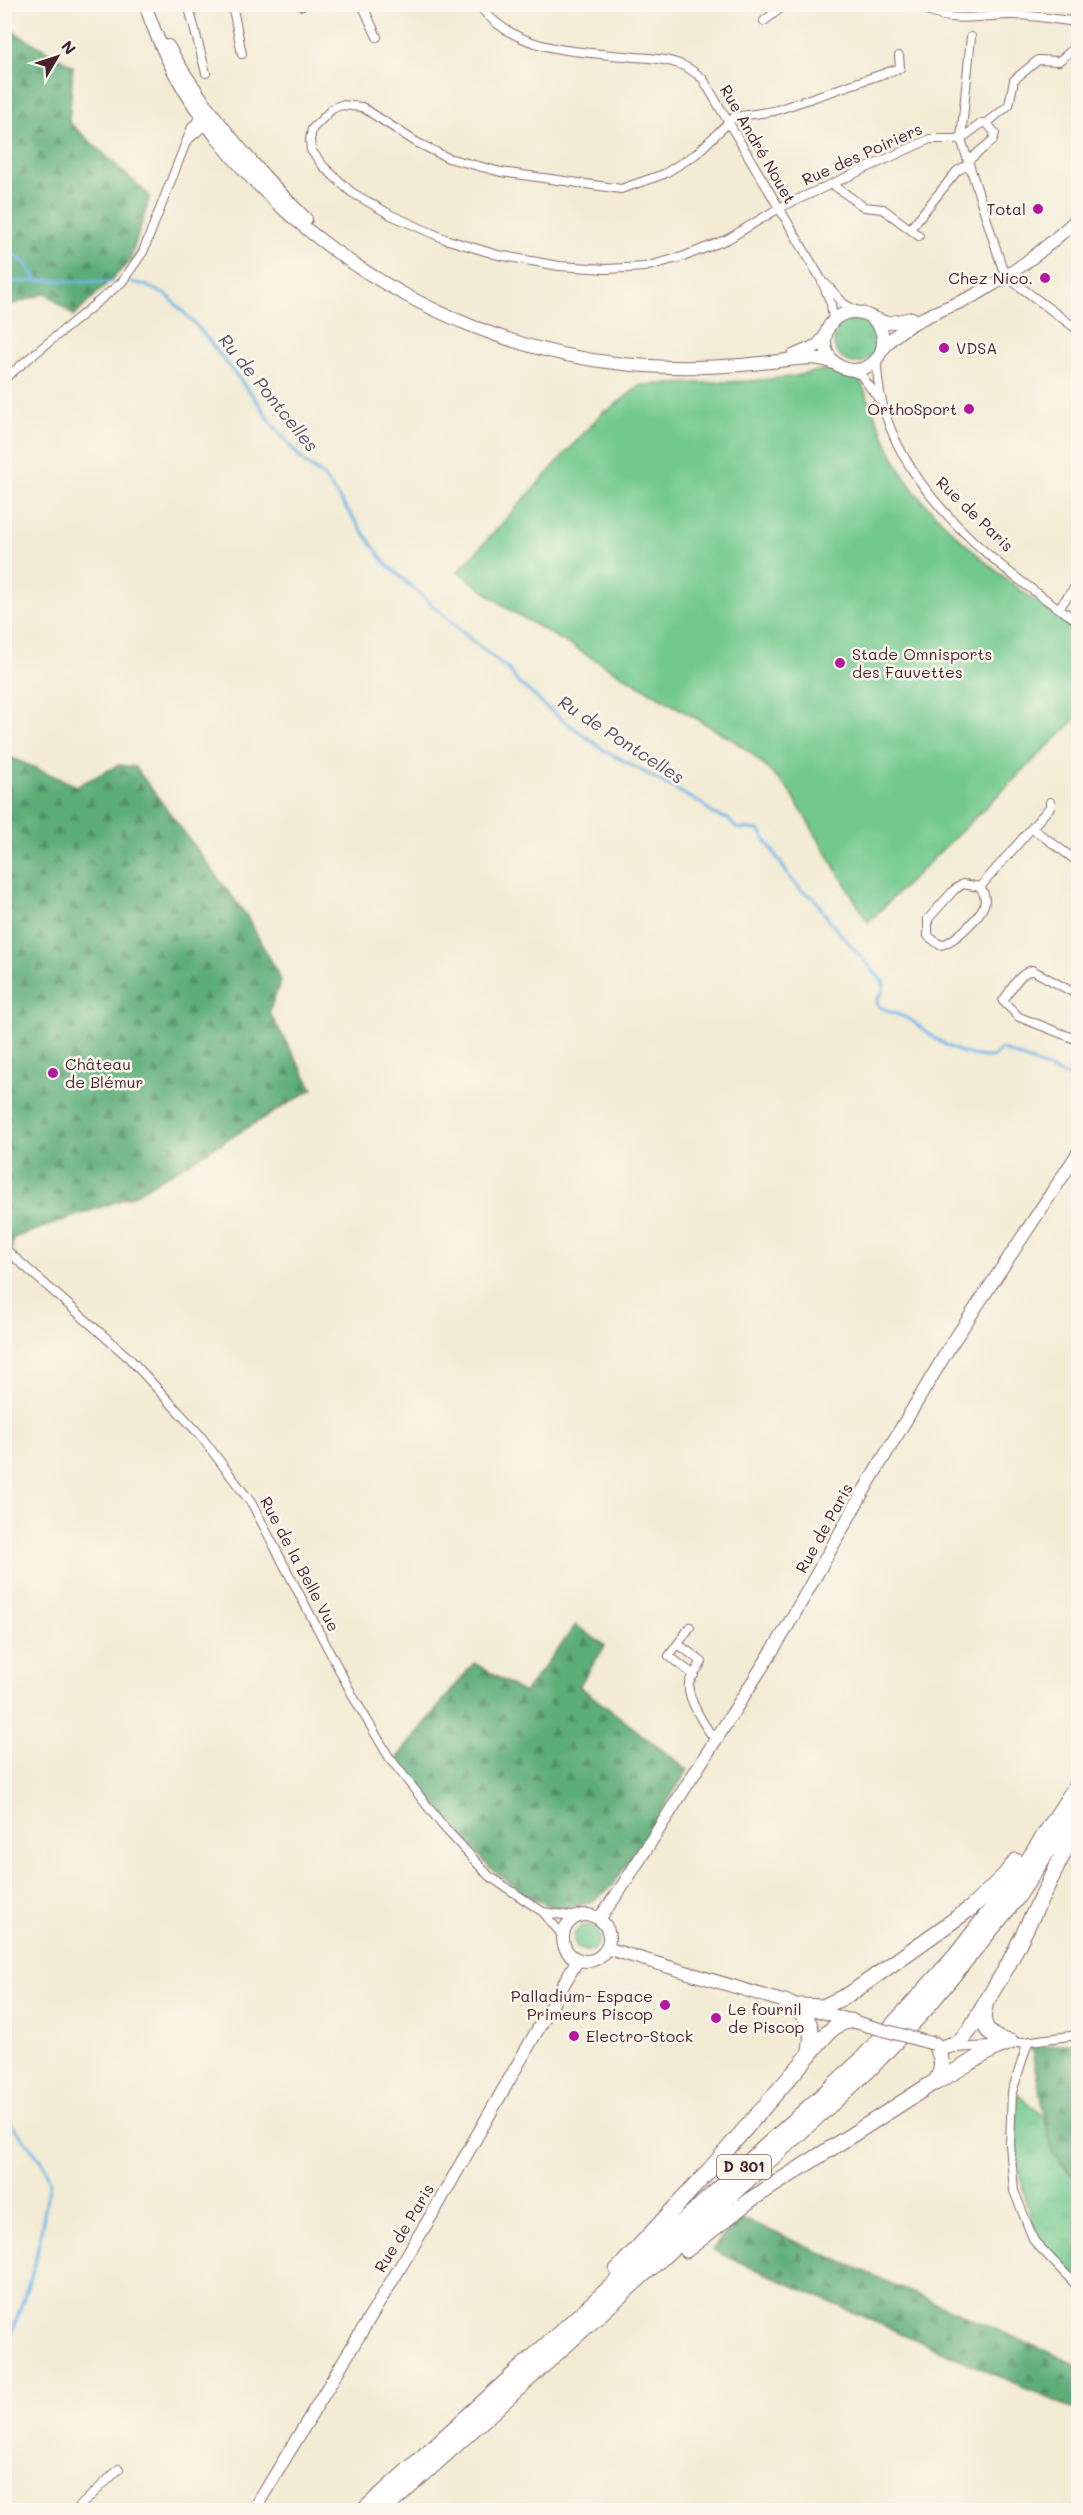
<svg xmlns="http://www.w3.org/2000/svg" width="1083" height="2515" font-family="Mali,sans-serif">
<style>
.grass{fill:url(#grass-tufts);stroke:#5e745c;stroke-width:1.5}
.forest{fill:url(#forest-firs);stroke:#546652;stroke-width:1.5}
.garden{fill:#72c98e;stroke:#5e745c;stroke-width:1.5}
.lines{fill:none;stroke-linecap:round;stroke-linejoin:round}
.stream{stroke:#71b7e8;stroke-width:3}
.street-casing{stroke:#856666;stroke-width:10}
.secondary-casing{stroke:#856666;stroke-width:14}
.highway-casing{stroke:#856666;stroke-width:17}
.street{stroke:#fff;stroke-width:8}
.secondary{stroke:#fff;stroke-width:12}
.highway{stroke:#fff;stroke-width:15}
.secondary-bridge-casing{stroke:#856666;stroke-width:14;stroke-linecap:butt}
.secondary-bridge{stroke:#fff;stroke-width:12}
.poi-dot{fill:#b5179e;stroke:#fbf7ec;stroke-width:2}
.labels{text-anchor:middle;stroke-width:5;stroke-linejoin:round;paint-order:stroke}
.shield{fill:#fbf7ec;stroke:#7f6065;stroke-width:1.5}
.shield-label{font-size:15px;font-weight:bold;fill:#4a1f2b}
.street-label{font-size:16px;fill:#4a1f2b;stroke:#fbf7ec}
.poi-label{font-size:16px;fill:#4a1f2b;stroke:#fbf7ec;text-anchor:start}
.water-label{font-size:18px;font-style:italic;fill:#58546d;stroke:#fbf7ec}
</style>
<defs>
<pattern id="grass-tufts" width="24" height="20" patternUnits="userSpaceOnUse" patternTransform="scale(1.5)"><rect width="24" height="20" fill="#72c98e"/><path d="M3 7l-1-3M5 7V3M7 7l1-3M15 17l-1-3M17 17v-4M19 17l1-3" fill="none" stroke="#64ac7b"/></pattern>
<pattern id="forest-firs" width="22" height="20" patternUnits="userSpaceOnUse" patternTransform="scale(1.5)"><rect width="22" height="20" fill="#5dad79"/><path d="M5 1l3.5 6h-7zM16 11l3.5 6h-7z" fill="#4f8c63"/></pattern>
</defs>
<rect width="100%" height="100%" fill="#fbf7ec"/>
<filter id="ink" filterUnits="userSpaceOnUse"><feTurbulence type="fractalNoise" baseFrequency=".0167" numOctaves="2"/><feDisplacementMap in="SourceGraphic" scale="12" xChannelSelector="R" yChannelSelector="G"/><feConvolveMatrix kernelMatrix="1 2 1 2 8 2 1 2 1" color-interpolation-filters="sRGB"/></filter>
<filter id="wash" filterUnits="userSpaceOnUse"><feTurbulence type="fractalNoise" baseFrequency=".008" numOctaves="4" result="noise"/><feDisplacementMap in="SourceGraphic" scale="24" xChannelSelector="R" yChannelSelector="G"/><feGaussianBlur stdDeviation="1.35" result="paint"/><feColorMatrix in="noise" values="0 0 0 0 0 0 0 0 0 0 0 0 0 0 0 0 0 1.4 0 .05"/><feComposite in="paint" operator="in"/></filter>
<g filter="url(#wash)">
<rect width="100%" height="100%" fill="#f3ebd4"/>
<path class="grass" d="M834 341a22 22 0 1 1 44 0a22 22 0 1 1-44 0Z
M574 1938a13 13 0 1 1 26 0a13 13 0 1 1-26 0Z
M1017,2094l27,22 9,38 25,28v96c-9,-9 -21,-18 -30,-28 -28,-34 -35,-114 -31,-156z"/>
<path class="forest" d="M5,27l68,39 -4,56 81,74 -20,65 -56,55 -28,-23 -41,14z
M5,755l72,31 42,-21 16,2 111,148 35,65 -12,32 44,77 -181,107 -119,42 -8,70z
M576,1625l29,21 -26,40 109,84 -75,115 -18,15 -19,7 -23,1 -29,-15 -34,-25 -93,-110 77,-95 50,30z
M1078,2042v140l-25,-28 -22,-106z
M739,2220l12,2 327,143v46l-366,-161 16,-20z"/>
<path class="garden" d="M832,368l27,10c16,34 28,72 49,104 9,15 23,28 36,41 41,42 86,76 134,109v85l-210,205 -79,-132 -38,-37 -23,-16 -218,-127 -52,-38 146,-161 2,1 35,-27 110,-4 40,-4z"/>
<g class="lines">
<path class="stream" d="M4,248l21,15 12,17 74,2
M4,281l24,1 9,-2
M130,282l15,3 23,11 30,31 62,78 11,18 34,40 18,13 63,88 89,79 35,28 8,12 18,14 7,8 61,45 98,54 11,10 15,5 8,9 23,2 32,49 11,12 12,7 17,25 53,60 -1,8 -6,9 1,6c9,5 17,7 26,11 9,3 17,11 24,16 19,15 42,25 66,24l7,-8 77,32
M4,2110l6,13 32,38 8,20 -15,83 -31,93"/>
</g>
</g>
<g filter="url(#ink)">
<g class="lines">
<g class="street-casing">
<path id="street" d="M188,4l18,69
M232,4l10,50
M301,4l1,2
M362,4l15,33
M478,4c37,50 102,47 157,53 17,1 33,2 49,9 7,3 13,8 19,13l118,200 10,25 2,17
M917,4c28,22 63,11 96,11 21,0 44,5 65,7
M764,21l22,-17
M971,37l-10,102 41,128 9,13 67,50
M899,56l1,12 -126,43 -40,6 -38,37 -32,20 -43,15 -120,-17 -53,-14 -32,-16 -54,-35 -21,-2 -9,4 -20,20 -2,11 1,10 13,17 27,25 40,23 54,24 53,16 61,11 47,3 39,-2 40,-11 43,-17 51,-31 151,-69h31
M987,123l22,-18 5,-25 24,-20 21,1 13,-11 2,-8
M189,139l22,-19
M961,139l21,-16h5l8,10 -2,7 -25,21
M832,184l32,23 19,2 36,27
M910,229l47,-58 12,-7
M826,284l18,20 15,8
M877,359c-1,114 114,206 201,262
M846,369l15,6 18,24
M4,379l118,-97 21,-30 49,-125 13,-14
M1059,608l19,-25
M1032,828l46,34
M963,884l17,3c3,4 5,8 5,14 -2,14 -31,42 -45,44l-12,-9v-17l26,-29z
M980,887l70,-80v-5
M1078,995l-46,-25c-14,4 -21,20 -29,31l16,16 59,23
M4,1248l125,110 71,77 52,69 102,194 35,59 54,69 46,50 54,36 20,24
M690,1627l-21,29 25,19
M678,1644l24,18c-4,6 -11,14 -13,21 -3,14 17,46 26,56
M543,1912l35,5
M1028,2042l-16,50 -2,52 4,47 20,50 44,46
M1007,2044l71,-9
M954,2048l38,-2
M76,2510l43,-41"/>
</g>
<g class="secondary-casing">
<path id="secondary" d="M145,4c63,195 280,340 478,360 39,4 79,4 118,1 24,-2 48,-6 72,-7l13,2 12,5
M168,46c36,64 86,122 138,173
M825 341a29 29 0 1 1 58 0a29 29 0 1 1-58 0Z
M869,316l18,7 25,-5
M881,352c21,-33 65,-41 98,-59 37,-21 69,-46 99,-75
M793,356l25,-11 8,-10
M563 1938a23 23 0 1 1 46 0a23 23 0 1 1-46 0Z
M599,1919l21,-29 163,-256 80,-142 86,-144 129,-195
M606,1948l186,56
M812,2009l57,17
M254,2510l183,-304 141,-247"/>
</g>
<g class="highway-casing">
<path id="highway" d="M800,2006l23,1 27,-13 121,-86 34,-33 11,-14
M985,2006c-6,20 6,34 26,36
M944,2047l15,-4 10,-12 39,-66 70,-141
M809,2055c11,-12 24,-34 42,-34
M935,2083l60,-35 11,-4
M686,2250l64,-50 186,-119c8,-12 7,-25 -2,-37
M617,2270l89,-96 103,-119c6,-28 2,-40 -24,-53
M364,2510l496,-449 96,-106 67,-87 55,-85
M384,2510l486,-441 54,-58 92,-112 62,-94"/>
</g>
<use href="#street" class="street"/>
<use href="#secondary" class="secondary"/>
<use href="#highway" class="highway"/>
<g class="secondary-bridge-casing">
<path id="secondary-bridge" d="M869,2026l65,18"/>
</g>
<use href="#secondary-bridge" class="secondary-bridge"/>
</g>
</g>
<g class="poi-dot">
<circle cx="1038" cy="209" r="6"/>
<circle cx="1045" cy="278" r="6"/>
<circle cx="944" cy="348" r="6"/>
<circle cx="969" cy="409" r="6"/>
<circle cx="840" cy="663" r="6"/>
<circle cx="53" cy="1073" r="6"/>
<circle cx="665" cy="2005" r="6"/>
<circle cx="716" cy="2018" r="6"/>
<circle cx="574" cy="2036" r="6"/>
</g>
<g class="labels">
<rect class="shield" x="717" y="2155" width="54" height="24" rx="4.5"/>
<g class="shield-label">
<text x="744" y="2172">D 301</text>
</g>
<g class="street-label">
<text transform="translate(758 144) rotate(60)" y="6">Rue André Nouet</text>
<text transform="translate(862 154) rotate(-24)" y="6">Rue des Poiriers</text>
<text transform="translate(975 514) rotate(44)" y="6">Rue de Paris</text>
<text transform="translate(824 1528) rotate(-61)" y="6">Rue de Paris</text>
<text transform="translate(300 1564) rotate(62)" y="6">Rue de la Belle Vue</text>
<text transform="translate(404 2228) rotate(-59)" y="6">Rue de Paris</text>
</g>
<g class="poi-label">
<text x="1026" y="215" text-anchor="end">Total</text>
<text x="1033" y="284" text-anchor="end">Chez Nico.</text>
<text x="956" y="354">VDSA</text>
<text x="957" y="415" text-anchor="end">OrthoSport</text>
<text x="852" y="660">Stade Omnisports<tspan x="852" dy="18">des Fauvettes</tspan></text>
<text x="65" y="1070">Château<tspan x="65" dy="18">de Blémur</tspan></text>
<text x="653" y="2002" text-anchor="end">Palladium- Espace<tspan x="653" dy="18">Primeurs Piscop</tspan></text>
<text x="728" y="2015">Le fournil<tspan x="728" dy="18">de Piscop</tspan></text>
<text x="586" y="2042">Electro-Stock</text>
</g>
<g class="water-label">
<text transform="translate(268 393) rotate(51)" y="6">Ru de Pontcelles</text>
<text transform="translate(621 740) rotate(33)" y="6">Ru de Pontcelles</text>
</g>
</g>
<rect width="1083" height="2515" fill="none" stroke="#fbf7ec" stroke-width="24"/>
<g transform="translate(57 57) rotate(51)" stroke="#fbf7ec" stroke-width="4.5" paint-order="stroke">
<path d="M0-4.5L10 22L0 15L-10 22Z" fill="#4a1f2b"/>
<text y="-9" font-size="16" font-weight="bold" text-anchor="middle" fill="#4a1f2b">N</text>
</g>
</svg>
